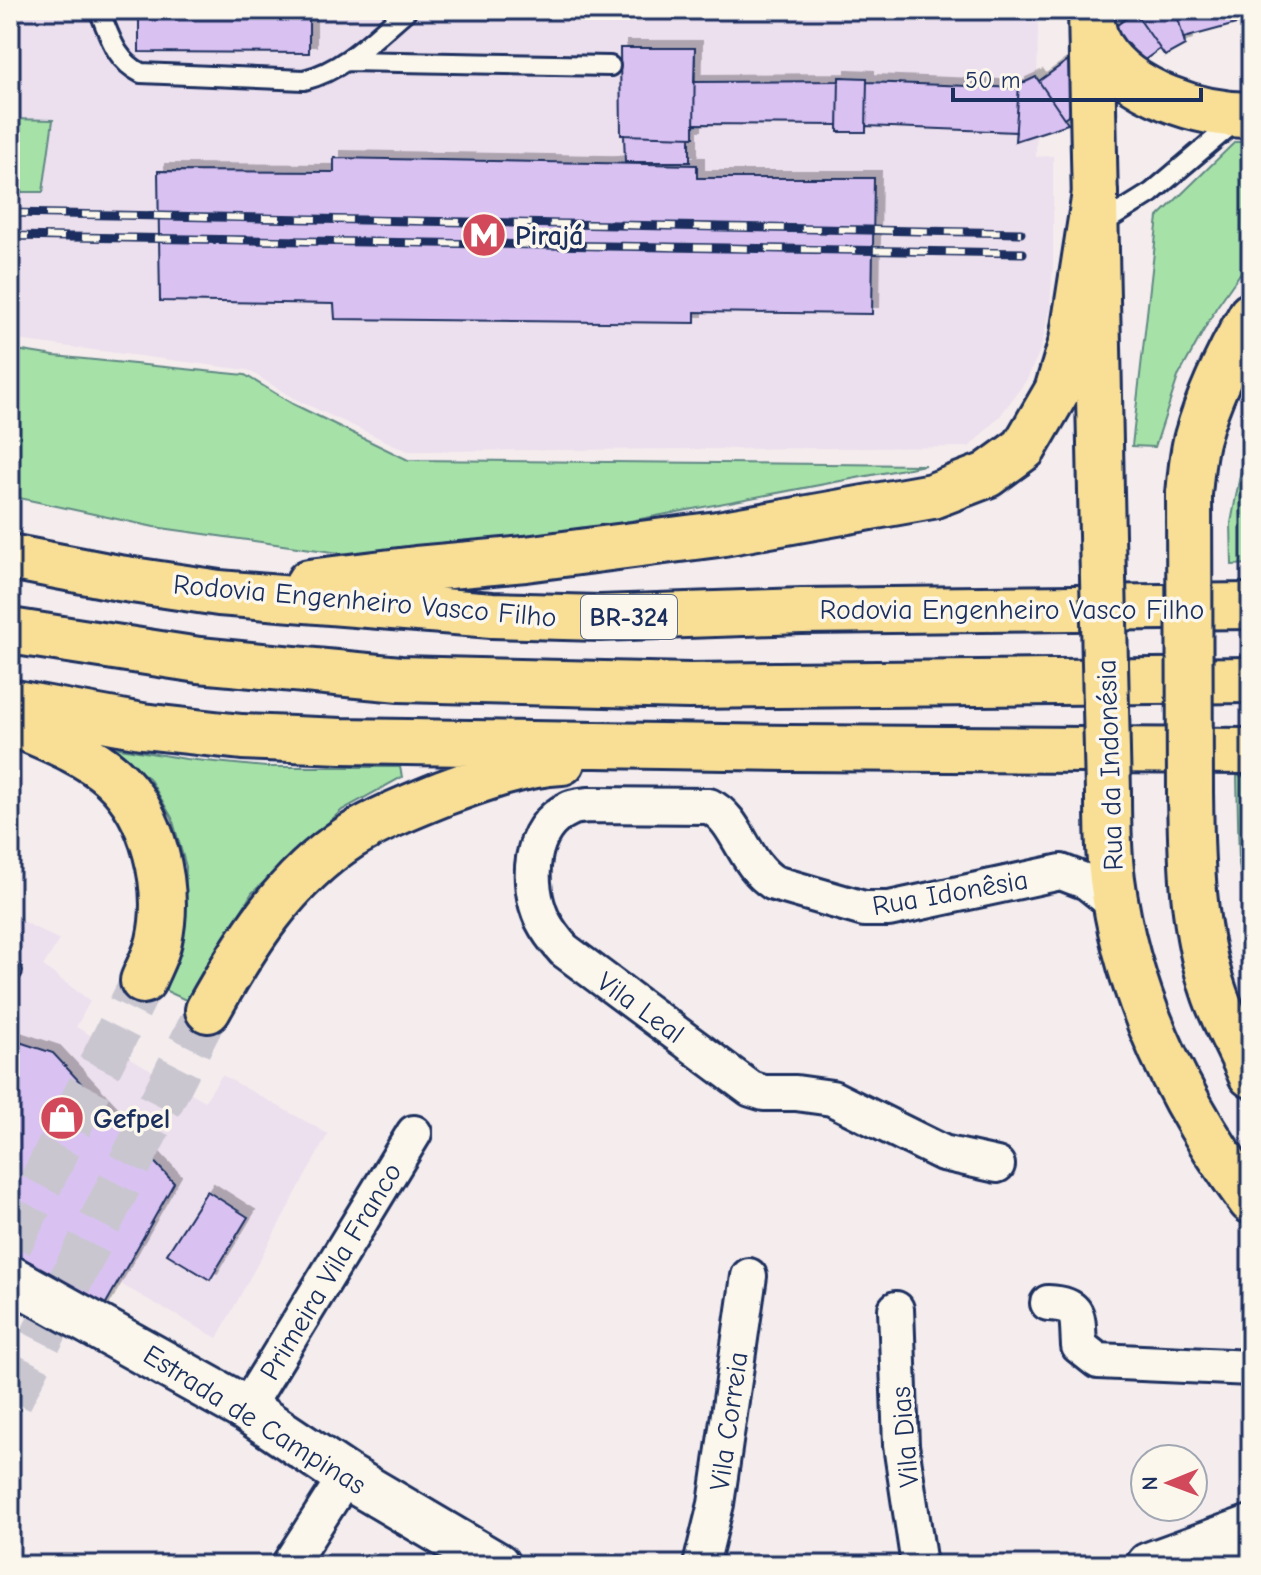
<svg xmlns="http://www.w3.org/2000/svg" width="1261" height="1575" font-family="'Comic Neue',sans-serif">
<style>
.built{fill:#ecdfee}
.green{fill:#a6e2a8;stroke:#608883;stroke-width:2}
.building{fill:#d9c2f2;stroke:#1b2f5e;stroke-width:2;filter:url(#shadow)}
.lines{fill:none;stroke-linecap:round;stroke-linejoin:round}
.primary-tunnel{stroke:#c9c6d0;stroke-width:44;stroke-dasharray:44 22;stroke-linecap:butt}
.lane-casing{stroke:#1b2f5e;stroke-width:24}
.street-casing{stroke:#1b2f5e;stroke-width:40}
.secondary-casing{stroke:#1b2f5e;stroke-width:50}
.primary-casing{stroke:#1b2f5e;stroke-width:50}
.highway-casing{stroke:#1b2f5e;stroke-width:50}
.lane{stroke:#fbf7ec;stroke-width:18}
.street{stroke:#fbf7ec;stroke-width:34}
.secondary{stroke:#fbf7ec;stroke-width:44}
.primary{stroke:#f9df96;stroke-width:44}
.highway{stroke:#f9df96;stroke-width:44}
.rail-casing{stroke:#1b2f5e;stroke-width:9}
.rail{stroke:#fbf7ec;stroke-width:6;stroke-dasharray:18;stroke-linecap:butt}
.primary-bridge-casing{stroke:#1b2f5e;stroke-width:50;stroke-linecap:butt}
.primary-bridge{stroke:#f9df96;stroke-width:44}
.labels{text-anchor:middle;stroke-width:7;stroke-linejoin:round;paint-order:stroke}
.shield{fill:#fbf7ec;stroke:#5e6b89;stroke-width:2}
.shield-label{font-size:26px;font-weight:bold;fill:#1b2f5e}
.poi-label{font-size:28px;font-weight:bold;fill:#1b2f5e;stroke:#fbf7ec;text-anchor:start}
.street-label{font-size:28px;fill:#1b2f5e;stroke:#fbf7ec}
</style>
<defs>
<filter id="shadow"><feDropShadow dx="7" dy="-7" stdDeviation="0" flood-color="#0004"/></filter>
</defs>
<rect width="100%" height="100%" fill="#f4eced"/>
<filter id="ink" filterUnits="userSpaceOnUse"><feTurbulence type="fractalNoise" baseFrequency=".0125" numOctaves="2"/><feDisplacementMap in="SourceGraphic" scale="16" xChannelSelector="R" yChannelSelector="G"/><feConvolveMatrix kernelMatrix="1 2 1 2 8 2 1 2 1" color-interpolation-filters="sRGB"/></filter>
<g filter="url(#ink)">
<path class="built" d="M10,10h1028l-2,147 17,-1v108l-3,42 -9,42 -14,31 -27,37 -31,31 -561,4 -113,-52 -47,-29 -238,-31z
M10,915l49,25 -16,26 47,35 -14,26 129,74 17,-26 106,59 -111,204 -207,-116z"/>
<path class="green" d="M10,119l43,1 -10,72h-33z
M1235,142h16v116l-35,50 -38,69 -23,70 -23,-1 26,-229z
M10,349l44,7 191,19 48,29 115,56 517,5 -390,74 -145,21 -236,-33 -144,-31z
M1251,417v147l-19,1 -1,-42z
M102,745l84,14 80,8h134l2,10 -60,33 -90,83 -64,108 -26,-12 23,-77 1,-45 -14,-49 -23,-40z
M1237,776l14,1v179l-12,-93z"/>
<path class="building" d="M139,10h170v43l-170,-1z
M1133,10h43l9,35 -20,11z
M1133,10h118v10l-67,18 1,7 -20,11 -5,-7 -96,69 4,6 -53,17 1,-9 -150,-6v6h-28v-7l-144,-1v13h-4v25h-65l-1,-27h-3l-1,-87h75l-1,34 145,-1v-4l28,1v4l152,6v-3l17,-8 3,4 96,-69z
M620,48h75l-1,89 -73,-2z
M839,77l28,1 -1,54h-28z
M1036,77l32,47 -53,17 4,-56z
M334,158l363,7v13h177l-2,136 -177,-2v11l-360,-4 -1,-15 -174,-3 -2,-130 176,1z
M10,1039l43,14 121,130 -74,131 -90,-62z
M207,1191l41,26 -38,63 -43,-26z"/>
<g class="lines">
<path class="primary-tunnel" d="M10,1244l133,-263
M10,1400l198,-390"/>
<g class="lane-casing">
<path id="lane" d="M99,10c11,26 16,50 42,63l163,7c41,-10 71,-43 103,-70
M347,61l263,5
M1098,226l53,-33 85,-72
M10,970l2,1"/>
</g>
<g class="street-casing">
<path id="street" d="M997,1165l-54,-12 -111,-55 -36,-5h-32l-13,-4 -187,-139c-9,-10 -16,-19 -22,-31 -16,-35 -14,-92 27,-110 5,-3 13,-3 19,-4l121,1c30,14 33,57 65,77l90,26h25l172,-37 26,10 30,24
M1048,1303c34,1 29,15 31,43l19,15 153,7
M896,1309l5,136 18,120
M246,1409l168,-276
M289,1565l57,-89
M701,1565l15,-61 33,-228"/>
</g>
<g class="secondary-casing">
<path id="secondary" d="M10,1278l236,131 100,67 151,89
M1149,1565l102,-37"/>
</g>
<g class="primary-casing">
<path id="primary" d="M1091,10l10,482
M1092,24c2,7 4,17 8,23 29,46 100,68 151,68
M1189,494c2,-18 3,-39 8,-57 12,-43 32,-83 54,-122
M10,702l132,24 100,11 100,4 448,7 461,3
M10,722c34,15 74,29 102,54 42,38 59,111 47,165 -3,14 -11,27 -16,40
M1190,792c1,70 2,137 25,203 10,28 25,53 36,80
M1108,793c0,29 0,57 4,86 15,118 69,227 139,322
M208,1010c37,-66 77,-131 142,-173 29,-18 62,-31 94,-44 38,-14 78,-29 118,-31"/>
</g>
<g class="highway-casing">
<path id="highway" d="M10,557l109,21 100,15 273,22 108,3 202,-7 449,-5
M309,582l107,-13 109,-10 193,-25 214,-38 55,-21 37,-27 33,-57 15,-50 23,-148
M10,631l189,29 201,19 289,7 562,-6"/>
</g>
<use href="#lane" class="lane"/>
<use href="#street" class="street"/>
<use href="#secondary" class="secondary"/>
<use href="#primary" class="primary"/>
<use href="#highway" class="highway"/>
<g class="rail-casing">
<path id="rail" d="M10,213l1011,20
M10,236l1013,17"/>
</g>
<use href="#rail" class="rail"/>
<g class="primary-bridge-casing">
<path id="primary-bridge" d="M1101,492l7,301
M1189,494l1,298"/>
</g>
<use href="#primary-bridge" class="primary-bridge"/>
</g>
</g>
<defs>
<g id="metro-disc" transform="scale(2.3)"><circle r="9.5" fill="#d1495b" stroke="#fbf7ec"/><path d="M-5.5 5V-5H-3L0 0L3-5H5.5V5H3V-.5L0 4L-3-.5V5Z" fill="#fff"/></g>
<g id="shop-disc" transform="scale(2.3)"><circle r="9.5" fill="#d1495b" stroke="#fbf7ec"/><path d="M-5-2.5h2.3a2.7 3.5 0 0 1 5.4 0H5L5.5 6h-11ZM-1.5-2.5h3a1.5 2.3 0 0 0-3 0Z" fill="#fff"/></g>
</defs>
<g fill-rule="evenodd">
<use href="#metro-disc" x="484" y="235"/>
<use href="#shop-disc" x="62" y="1118"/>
</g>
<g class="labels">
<rect class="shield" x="581" y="595" width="96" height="44" rx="6"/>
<g class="shield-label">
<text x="629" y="626">BR-324</text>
</g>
<g class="poi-label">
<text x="515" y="245">Pirajá</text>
<text x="93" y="1128">Gefpel</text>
</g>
<g class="street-label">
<text transform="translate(365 600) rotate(5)" y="10">Rodovia Engenheiro Vasco Filho</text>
<text x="1012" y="619">Rodovia Engenheiro Vasco Filho</text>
<text transform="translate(1109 765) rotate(-92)" y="10">Rua da Indonésia</text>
<text transform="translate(950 892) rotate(-10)" y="10">Rua Idonêsia</text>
<text transform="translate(641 1007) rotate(36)" y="10">Vila Leal</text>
<text transform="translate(330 1271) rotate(-59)" y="10">Primeira Vila Franco</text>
<text transform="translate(255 1419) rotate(32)" y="10">Estrada de Campinas</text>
<text transform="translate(728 1421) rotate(-82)" y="10">Vila Correia</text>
<text transform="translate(904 1437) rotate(-95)" y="10">Vila Dias</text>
</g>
</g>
<rect width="1261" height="1575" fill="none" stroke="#fbf7ec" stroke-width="40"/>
<rect x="20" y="20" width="1221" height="1535" fill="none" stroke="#1b2f5e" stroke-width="3" filter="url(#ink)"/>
<g transform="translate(1169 1483) rotate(269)"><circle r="38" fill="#fbf7ec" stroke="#a1a7b3" stroke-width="2"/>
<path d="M0-6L14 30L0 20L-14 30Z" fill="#d1495b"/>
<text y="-12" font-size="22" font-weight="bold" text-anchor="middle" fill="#1b2f5e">N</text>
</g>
<path d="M953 88v12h248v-12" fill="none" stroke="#1b2f5e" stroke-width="4"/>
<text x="965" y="88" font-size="24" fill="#1b2f5e" stroke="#fbf7ec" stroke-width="6" paint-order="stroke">50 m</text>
</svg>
